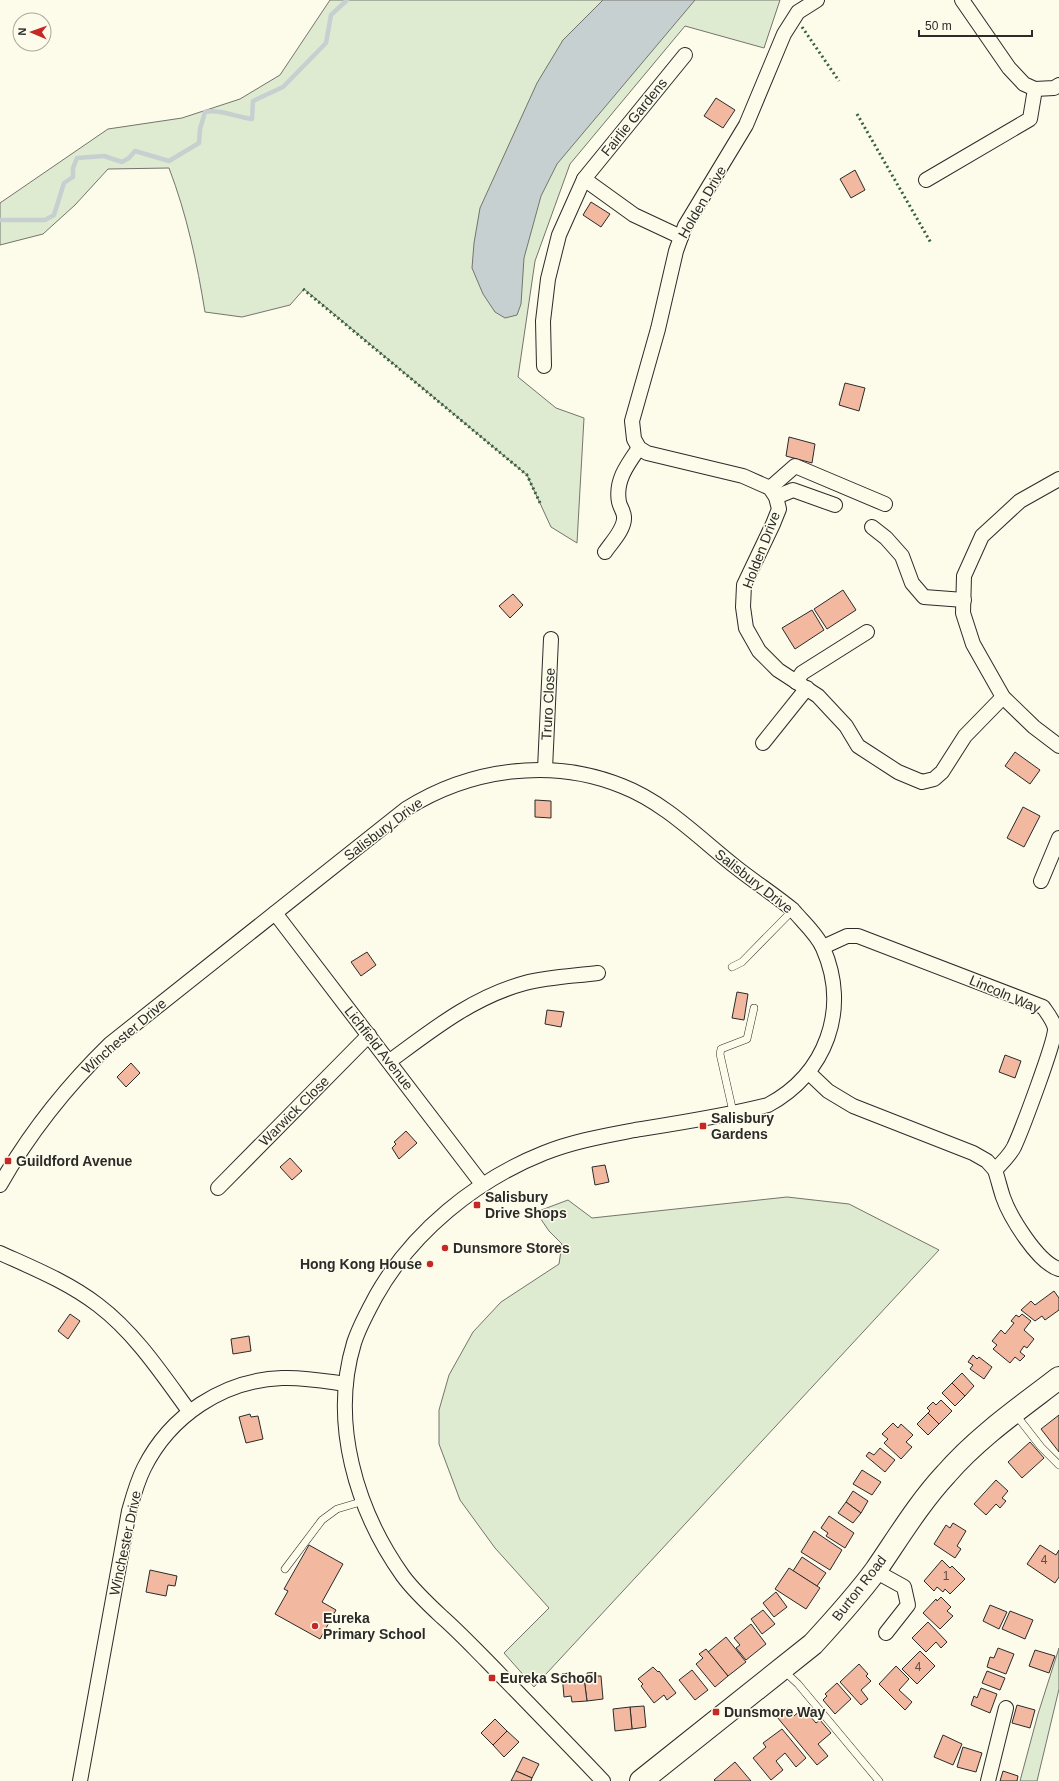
<svg xmlns="http://www.w3.org/2000/svg" width="1059" height="1781" viewBox="0 0 1059 1781" font-family="Helvetica,sans-serif">
<style>
.green{fill:#deebd1;stroke:#74746e}
.water{fill:#c7d0d0;stroke:#74746e}
.lines{fill:none;stroke-linecap:round;stroke-linejoin:round}
.stream{stroke:#c7d0d0;stroke-width:4.5}
.building{fill:#f2b8a0;stroke:#2b2b2b}
.service-casing{stroke:#2b2b2b;stroke-width:8}
.minor-casing{stroke:#2b2b2b;stroke-width:16}
.trunk-casing{stroke:#2b2b2b;stroke-width:24}
.service{stroke:#fdfbea;stroke-width:7}
.minor{stroke:#fdfbea;stroke-width:14}
.trunk{stroke:#fdfbea;stroke-width:22}
.hedge{stroke:#34623c;stroke-width:3;stroke-dasharray:2 3;stroke-linecap:butt}
.poi-dot{fill:#c62828;stroke:#fdfbea;stroke-width:1.5}
.labels{text-anchor:middle;dominant-baseline:central;stroke-width:3;stroke-linejoin:round;paint-order:stroke}
.number-label{font-size:12px;fill:#5d4e48}
.street-label{font-size:14px;fill:#2b2b2b;stroke:#fdfbea}
.poi-label{font-size:14px;font-weight:bold;fill:#2b2b2b;stroke:#fdfbea;text-anchor:start}
</style>
<rect width="100%" height="100%" fill="#fdfbea"/>
<g class="green">
<path d="M330,0H780L764,48L685,26L570,164L535,261L518,377L556,408L584,418L577,543L551,527L527,475L304,289L290,305L242,317L205,312C197,263 187,215 169,168L108,169L75,205L43,234L0,245V203L108,129L182,118L240,99L280,75Z"/>
<path d="M787,1197L849,1204L939,1250L534,1687L504,1653L549,1608L495,1548L460,1500L439,1444V1410L449,1375L473,1332L501,1302L559,1264L562,1244L549,1231L536,1212L568,1200L592,1218Z"/>
<path d="M1059,1648V1689L1037,1781H1020L1038,1714Z"/>
</g>
<path class="water" d="M603,0H695L557,164L541,196L524,258L521,304L517,315L505,318L495,312L483,294L472,268L474,243L480,208L537,83L563,40Z"/>
<g class="lines">
<path class="stream" d="M0,220H45L54,215L64,183L73,177V168L77,158L104,156L122,162L129,158L135,151L169,161L199,143L200,129L205,112C221,109 236,117 252,119L253,101L283,87L326,43L331,15L347,0"/>
</g>
<g class="building">
<path d="M716,98L735,110L723,128L704,116Z"/>
<path d="M855,170L865,190L851,198L840,179Z"/>
<path d="M591,202L610,214L601,227L583,215Z"/>
<path d="M845,383L865,388L859,411L839,405Z"/>
<path d="M789,437L815,444L812,463L786,456Z"/>
<path d="M843,590L856,610L827,629L814,609Z"/>
<path d="M513,594L523,605L510,618L499,606Z"/>
<path d="M812,610L824,630L795,649L782,628Z"/>
<path d="M1015,752L1040,770L1030,784L1005,766Z"/>
<path d="M535,800L551,801V818L535,817Z"/>
<path d="M1023,807L1040,816L1024,847L1007,838Z"/>
<path d="M367,952L376,965L361,976L351,962Z"/>
<path d="M737,992L748,994L744,1020L732,1018Z"/>
<path d="M547,1010L564,1012L561,1027L545,1024Z"/>
<path d="M1005,1055L1021,1061L1015,1078L999,1072Z"/>
<path d="M131,1063L140,1073L126,1087L117,1077Z"/>
<path d="M406,1131L417,1143L399,1159L392,1148L396,1144L394,1142Z"/>
<path d="M290,1158L302,1171L292,1180L280,1167Z"/>
<path d="M605,1165L609,1182L595,1185L592,1167Z"/>
<path d="M1054,1291L1059,1298V1310L1045,1320L1042,1316L1035,1321L1021,1310L1031,1301L1035,1305Z"/>
<path d="M70,1314L80,1321L68,1339L58,1331Z"/>
<path d="M1022,1314L1031,1321L1024,1330L1034,1339L1027,1348L1024,1346L1020,1352L1025,1356L1020,1361L1015,1357L1010,1363L993,1349L997,1345L992,1341L1001,1330L1005,1334L1014,1323L1011,1321L1016,1315L1019,1317Z"/>
<path d="M249,1336L251,1351L233,1354L231,1339Z"/>
<path d="M973,1355L977,1359L979,1357L992,1367L984,1379L970,1369L973,1365L968,1362Z"/>
<path d="M962,1373L974,1386L965,1396L952,1383Z"/>
<path d="M952,1383L965,1396L955,1406L942,1393Z"/>
<path d="M941,1400L952,1411L939,1424L928,1413L930,1411L927,1408L933,1402L936,1405Z"/>
<path d="M928,1413L939,1424L928,1435L917,1424Z"/>
<path d="M250,1414L251,1417L258,1416L263,1439L246,1443L239,1417Z"/>
<path d="M1059,1415V1452L1041,1429Z"/>
<path d="M893,1423L898,1428L901,1424L913,1435L906,1442L912,1447L901,1459L884,1443L888,1439L882,1434Z"/>
<path d="M1030,1442L1044,1458L1022,1478L1008,1462Z"/>
<path d="M880,1448L895,1460L885,1472L866,1456L869,1452L874,1455Z"/>
<path d="M862,1470L881,1482L872,1495L853,1484Z"/>
<path d="M996,1480L1008,1491L1002,1498L1006,1501L1000,1508L996,1504L986,1515L974,1504Z"/>
<path d="M853,1491L868,1501L861,1513L846,1502Z"/>
<path d="M846,1502L861,1513L853,1523L838,1513Z"/>
<path d="M829,1516L854,1533L845,1548L826,1536L828,1533L821,1528Z"/>
<path d="M953,1523L966,1531L957,1546L961,1549L955,1558L934,1544L946,1525L950,1528Z"/>
<path d="M814,1531L842,1550L830,1570L801,1552Z"/>
<path d="M309,1545L343,1564L322,1602L336,1610L320,1639L275,1614L288,1591L284,1589Z"/>
<path d="M1040,1545L1056,1555L1059,1550V1577L1055,1583L1027,1564Z"/>
<path d="M802,1557L826,1573L817,1586L793,1571Z"/>
<path d="M942,1560L950,1568L952,1566L965,1579L950,1594L945,1589L943,1592L937,1587L934,1591L924,1581Z"/>
<path d="M789,1568L820,1588L806,1609L775,1589Z"/>
<path d="M150,1570L177,1576L175,1586L168,1585L166,1596L146,1592Z"/>
<path d="M776,1592L787,1607L774,1617L763,1603Z"/>
<path d="M941,1597L951,1607L947,1611L953,1616L940,1629L923,1613L936,1599L937,1601Z"/>
<path d="M990,1605L1007,1612L999,1629L983,1621Z"/>
<path d="M763,1610L775,1624L762,1634L751,1619Z"/>
<path d="M1010,1611L1033,1620L1025,1639L1002,1629Z"/>
<path d="M928,1622L947,1642L941,1648L936,1642L926,1652L912,1638Z"/>
<path d="M751,1624L766,1644L746,1660L736,1648L740,1645L734,1638Z"/>
<path d="M726,1637L746,1662L728,1676L708,1652Z"/>
<path d="M998,1648L1014,1654L1006,1674L987,1667L990,1657L994,1658Z"/>
<path d="M706,1649L728,1676L715,1687L696,1664L703,1658L699,1654Z"/>
<path d="M1035,1650L1055,1656L1049,1673L1029,1666Z"/>
<path d="M920,1651L935,1666L917,1684L902,1669Z"/>
<path d="M859,1664L868,1674L866,1676L871,1681L861,1690L868,1699L861,1705L840,1682Z"/>
<path d="M896,1666L909,1679L899,1690L912,1702L905,1710L879,1684Z"/>
<path d="M653,1667L658,1672L659,1671L676,1693L667,1700L664,1695L654,1703L641,1686L643,1684L638,1679Z"/>
<path d="M692,1670L708,1690L695,1700L679,1680Z"/>
<path d="M987,1671L1005,1678L1000,1690L982,1683Z"/>
<path d="M596,1672V1676H601L603,1699L587,1701L584,1678L588,1677L587,1673Z"/>
<path d="M569,1673V1679L584,1678L587,1701L572,1702L571,1696L564,1697L562,1674Z"/>
<path d="M837,1683L851,1699L835,1714L823,1700L827,1696L825,1694Z"/>
<path d="M981,1688L997,1694L990,1713L971,1705L974,1696L977,1698Z"/>
<path d="M1017,1705L1035,1710L1030,1728L1012,1723Z"/>
<path d="M644,1706L646,1727L632,1729L630,1707Z"/>
<path d="M630,1707L632,1729L615,1731L613,1709Z"/>
<path d="M788,1708L794,1716L803,1708L816,1723L820,1720L831,1733L818,1744L828,1756L817,1765L777,1717Z"/>
<path d="M495,1719L507,1731L493,1745L481,1733Z"/>
<path d="M782,1729L806,1758L796,1767L785,1753L776,1761L783,1770L771,1780L753,1758L766,1747L763,1743Z"/>
<path d="M507,1731L519,1742L504,1757L493,1745Z"/>
<path d="M943,1735L962,1744L953,1765L934,1757Z"/>
<path d="M963,1747L982,1753L976,1772L957,1767Z"/>
<path d="M523,1757L539,1764L532,1778L516,1771Z"/>
<path d="M735,1762L751,1781H715L714,1780Z"/>
<path d="M516,1771L532,1778L531,1781H511Z"/>
<path d="M1003,1771L1018,1776L1017,1781H1000Z"/>
</g>
<g class="lines">
<defs>
<g id="service">
<path d="M732,967L742,962L793,910"/>
<path d="M733,1112L720,1054L721,1049L747,1039L754,1008"/>
<path d="M1016,1415L1041,1447L1059,1465"/>
<path d="M285,1569L322,1520L337,1509L364,1501"/>
<path d="M784,1671L798,1684L879,1781"/>
</g>
<g id="minor">
<path d="M817,0L798,12L784,34L746,125L685,226L676,251L658,329L632,421L634,439L639,448L647,453L743,476L770,488L776,497L779,509L773,524L744,585L743,607L746,628L759,651L778,670L818,696L846,726L858,746L898,772L922,782L934,779L942,772L965,736L1003,697"/>
<path d="M962,0L1009,68L1024,84L1035,89L1054,88L1059,85"/>
<path d="M584,179L685,55"/>
<path d="M926,180L1030,119L1035,89"/>
<path d="M544,366L543,321L548,279L559,235L584,179L634,215L681,237"/>
<path d="M1059,479L1020,501L982,536L964,576L963,613L973,644L1003,697L1034,727L1059,746"/>
<path d="M770,488L795,466L885,504"/>
<path d="M776,497L793,490L835,505"/>
<path d="M872,527L886,538L902,556L912,583L924,597L964,600"/>
<path d="M605,552C611,543 625,529 624,517C624,512 620,507 619,502C615,481 627,465 639,448"/>
<path d="M796,682L802,673L867,632"/>
<path d="M763,743L807,688"/>
<path d="M545,769L551,639"/>
<path d="M1041,881L1059,838"/>
<path d="M275,913L482,1184"/>
<path d="M823,947L847,936H858L1043,1007C1048,1014 1053,1020 1055,1028C1056,1040 1021,1132 1014,1147C1010,1155 1002,1163 995,1170C998,1179 1000,1188 1003,1197C1010,1217 1038,1263 1059,1269"/>
<path d="M390,1061C432,1030 473,997 525,983C548,977 574,976 598,973"/>
<path d="M809,1073L828,1091L853,1106L973,1153L987,1161L995,1170"/>
<path d="M0,1185C30,1132 67,1086 110,1044L406,809C469,769 551,757 622,786C666,803 701,840 737,868C756,883 775,895 793,910C803,922 817,934 823,948C850,1009 826,1074 768,1105C725,1116 679,1123 635,1130C604,1136 574,1141 544,1153C476,1180 412,1232 376,1296C368,1311 359,1327 354,1343C330,1422 356,1510 403,1576C414,1591 428,1604 442,1617C458,1631 472,1646 487,1661C526,1701 565,1741 603,1781"/>
<path d="M218,1188L369,1035"/>
<path d="M0,1253C33,1268 68,1282 98,1305C135,1333 162,1374 189,1411"/>
<path d="M875,1571L904,1587L908,1605L886,1633"/>
<path d="M80,1781L129,1511C133,1497 137,1482 144,1468C170,1416 223,1380 282,1378C304,1377 325,1381 346,1384"/>
<path d="M988,1781L1006,1708"/>
</g>
<path id="trunk" d="M641,1781L813,1644C835,1620 857,1596 876,1570C898,1538 919,1503 946,1474C978,1437 1020,1408 1059,1378"/>
</defs>
<use href="#service" class="service-casing"/>
<use href="#minor" class="minor-casing"/>
<use href="#trunk" class="trunk-casing"/>
<use href="#service" class="service"/>
<use href="#minor" class="minor"/>
<use href="#trunk" class="trunk"/>
<g class="hedge">
<path d="M802,27L839,81"/>
<path d="M857,114L931,243"/>
<path d="M303,289L527,475L541,505"/>
</g>
</g>
<g class="poi-dot">
<rect x="699" y="1122" width="8" height="8" rx="2"/>
<rect x="4" y="1157" width="8" height="8" rx="2"/>
<rect x="473" y="1201" width="8" height="8" rx="2"/>
<circle cx="445" cy="1248" r="4"/>
<circle cx="430" cy="1264" r="4"/>
<circle cx="315" cy="1626" r="4"/>
<rect x="488" y="1674" width="8" height="8" rx="2"/>
<rect x="712" y="1708" width="8" height="8" rx="2"/>
</g>
<g class="labels">
<g class="number-label">
<text x="1044" y="1560">4</text>
<text x="946" y="1576">1</text>
<text x="918" y="1667">4</text>
</g>
<g class="street-label">
<text transform="translate(634 117) rotate(-51)">Fairlie Gardens</text>
<text transform="translate(702 202) rotate(-60)">Holden Drive</text>
<text transform="translate(761 550) rotate(-69)">Holden Drive</text>
<text transform="translate(548 704) rotate(-87)">Truro Close</text>
<text transform="translate(383 829) rotate(-37)">Salisbury Drive</text>
<text transform="translate(754 881) rotate(38)">Salisbury Drive</text>
<text transform="translate(1005 994) rotate(23)">Lincoln Way</text>
<text transform="translate(124 1036) rotate(-41)">Winchester Drive</text>
<text transform="translate(379 1048) rotate(52)">Lichfield Avenue</text>
<text transform="translate(294 1111) rotate(-45)">Warwick Close</text>
<text transform="translate(125 1543) rotate(-78)">Winchester Drive</text>
<text transform="translate(859 1588) rotate(-52)">Burton Road</text>
</g>
<g class="poi-label">
<text x="711" y="1118">Salisbury<tspan x="711" dy="16">Gardens</tspan></text>
<text x="16" y="1161">Guildford Avenue</text>
<text x="485" y="1197">Salisbury<tspan x="485" dy="16">Drive Shops</tspan></text>
<text x="453" y="1248">Dunsmore Stores</text>
<text x="422" y="1264" text-anchor="end">Hong Kong House</text>
<text x="323" y="1618">Eureka<tspan x="323" dy="16">Primary School</tspan></text>
<text x="500" y="1678">Eureka School</text>
<text x="724" y="1712">Dunsmore Way</text>
</g>
</g>
<g transform="translate(32 32) rotate(272)"><circle r="19" fill="#fdfbea" stroke="#a9a89e"/>
<path d="M0-3L7 15L0 10L-7 15Z" fill="#c62828"/>
<text y="-6" font-size="11" font-weight="bold" text-anchor="middle" fill="#2b2b2b">N</text>
</g>
<path d="M919 30v6h113v-6" fill="none" stroke="#2b2b2b" stroke-width="2"/>
<text x="925" y="30" font-size="12" fill="#2b2b2b" stroke="#fdfbea" stroke-width="3" paint-order="stroke">50 m</text>
</svg>
